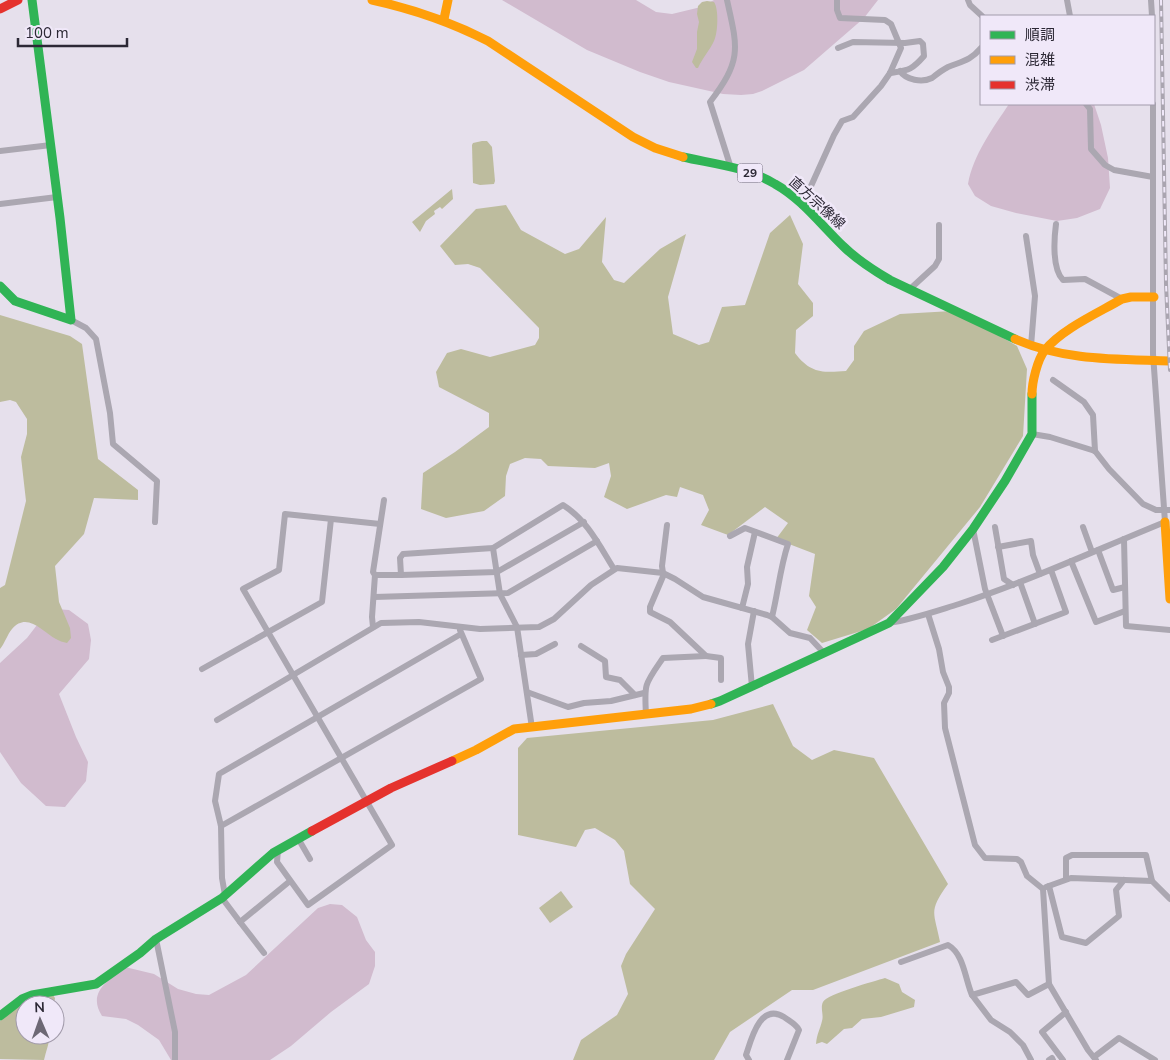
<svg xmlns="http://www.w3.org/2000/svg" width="1170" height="1060" viewBox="0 0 1170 1060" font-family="'Nunito Sans','Noto Sans JP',sans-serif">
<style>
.green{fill:#d1bbce}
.water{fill:#bdbc9e}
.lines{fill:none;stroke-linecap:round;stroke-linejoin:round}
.street{stroke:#aba7b1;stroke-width:6}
.fast{stroke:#30b455;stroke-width:9}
.slow{stroke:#ff9f0a;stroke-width:9}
.jam{stroke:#e5322d;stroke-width:9}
.rail-casing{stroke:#aaa5b0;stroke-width:4}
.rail{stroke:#f0e8f9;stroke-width:2;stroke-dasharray:5.5;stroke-linecap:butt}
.labels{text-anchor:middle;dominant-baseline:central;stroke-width:5;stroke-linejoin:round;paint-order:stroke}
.shield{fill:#f0e8f9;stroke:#676270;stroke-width:1}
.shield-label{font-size:12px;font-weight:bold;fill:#2c2835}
.street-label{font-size:14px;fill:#2c2835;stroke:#f0e8f9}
</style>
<rect width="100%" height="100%" fill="#e6e0ec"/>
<g class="green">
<path d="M502,0H636L656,12L672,14L701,7L714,0H878L864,18L804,70L762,91L753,94L741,95L723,94L669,82L640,72L587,50Z"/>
<path d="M1009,104H1094L1101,125L1108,158L1110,188L1100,209L1077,218L1057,221L1016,213L991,206L975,196L968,184C973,155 993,128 1009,104Z"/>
<path d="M55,609L69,610L88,624L91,640L89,659L59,694L76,737L88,762L86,781L65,807L46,806L21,783L0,752V663L27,638L47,612Z"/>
<path d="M330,904L342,905L357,917L366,940L375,952V966L369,984L331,1012L291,1046L270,1060H171L159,1040L138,1025L126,1019L102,1016C87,992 108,981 125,967L154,974L178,989L196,994L209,995L246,975L318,908Z"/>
</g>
<g class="water">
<path d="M707,1L714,2C719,9 718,33 714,41C710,50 703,57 698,68H696L692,62L697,49V32L699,22L697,14L698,6L702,2Z"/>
<path d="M482,141H487L492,147L495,181L494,184L480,185L473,183L472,145L473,143Z"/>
<path d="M452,189L453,199L442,209L440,207L434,211L435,214L426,221L420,232L412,222Z"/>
<path d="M506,205L521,230L565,254L579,249L606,217L602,262L614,280L624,283L660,249L686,234L668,297L673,334L699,345L709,342L722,307L745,305L770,233L790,215L803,244L798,284L813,303V316L796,330L795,353C810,373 822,373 846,371L854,360V346L864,331L900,314L952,311L979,324L1017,346L1027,369L1023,436L980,507L896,609L868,629L822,643L807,630L816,607L809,596L815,554L776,539L788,523L765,507L728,535L701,525L709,510L703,495L680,487L677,497L666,495L627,509L604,497L611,476L609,463L595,468L548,466L541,459L525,458L510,464L506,476L505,496L484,511L446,518L421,509L423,473L455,452L489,427V413L439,387L436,372L447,353L461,349L490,357L535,345L539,338V328L480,268L468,264L455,265L440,246L476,209Z"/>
<path d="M0,315L70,336L82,344L98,459L138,490V500L94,498L84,534L55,566L59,602L70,628L71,638L67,643C63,642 59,641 56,639C43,632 27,611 12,629C7,635 5,643 0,649V588L5,585L26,501L21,457L27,434V419L16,402L10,400L0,402Z"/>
<path d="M773,704L793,746L812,760L834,750L874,758L948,884C928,912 934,911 940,942L813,990H792L730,1032L714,1060H573L581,1040L617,1015L628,994L621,966L626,954L655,909L630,884L624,851L615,840L595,828L585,830L576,847L518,835V748L527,738L713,720Z"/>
<path d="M561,891L573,907L550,923L539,908Z"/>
<path d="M885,978L899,984L902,992L915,1000L914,1007L881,1017L862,1019L852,1028L844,1029L827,1044L822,1042L816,1044C817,1033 820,1030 822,1021C824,1015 820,1008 823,1002C827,994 875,981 885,978Z"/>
<path d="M53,995L55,998L54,1005H25V1035H50C49,1044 46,1051 44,1060L0,1059V1021L24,1001Z"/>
</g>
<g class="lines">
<g class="street">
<path d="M727,0C738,49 742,60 710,102L730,165"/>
<path d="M968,0L970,5L982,16"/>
<path d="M1067,0L1070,16"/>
<path d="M1151,0L1152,16"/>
<path d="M838,48L853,42L905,43L920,41L923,44L924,56C911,71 908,70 890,73"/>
<path d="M900,71C906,80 922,83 932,78C937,74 942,70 948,67C963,61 970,61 981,48"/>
<path d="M1086,104L1090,109L1091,149L1105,165L1114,170L1153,177"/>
<path d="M0,151L51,145"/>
<path d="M0,204L57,197"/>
<path d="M802,206L834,135L842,121L853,117L881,86L890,73L901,48L891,24L885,20L840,18L837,10V0"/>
<path d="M1056,224C1054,239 1052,269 1063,280L1085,279L1122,299"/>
<path d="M1026,236L1035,296L1031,346"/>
<path d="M910,289L935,266L939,259V225"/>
<path d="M71,320L86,328L96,339L110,413L113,444L157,481L155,522"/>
<path d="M1053,380L1084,402L1093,415L1095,451"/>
<path d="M1032,434L1050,437L1095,451L1109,469L1143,504L1156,510H1170"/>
<path d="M995,527L1004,579L1013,585"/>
<path d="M1083,527L1092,552"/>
<path d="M973,529L985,589L1003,636"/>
<path d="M730,536L745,528L788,544C780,568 778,593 772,617"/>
<path d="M1124,539L1126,626L1170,630"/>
<path d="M998,547L1031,541L1033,555L1040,574"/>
<path d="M493,548L500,594L517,627L532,728"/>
<path d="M1098,550L1113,590L1125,587"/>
<path d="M1071,561L1096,622L1125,611"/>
<path d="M663,573L662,566L667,525"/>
<path d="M664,574L650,607V612L670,622L706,656L721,658V680"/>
<path d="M375,575L373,572L384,500"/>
<path d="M401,575L497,572L584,522"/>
<path d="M1020,582L1035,624"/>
<path d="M374,597L508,593L597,541"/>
<path d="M742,608L748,584L747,567L755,532"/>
<path d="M928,614L939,649L943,672L949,687V693L944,703L945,728L975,845L985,858L1017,859L1021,862L1027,876L1043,889L1049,984L1088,1050L1096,1060"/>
<path d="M889,623C913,619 936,611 959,604C1029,581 1096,550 1165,522L1153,354V104"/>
<path d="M373,627L372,617L375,575H401L400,558L403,554L493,548L563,505C587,520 599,545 614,569"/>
<path d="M992,640L1066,612L1051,570"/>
<path d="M581,646L605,661L606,677L620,680L635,695"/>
<path d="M521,655L536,654L555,644"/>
<path d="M202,669L322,602L331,519"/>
<path d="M752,687L748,644L754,611"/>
<path d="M527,692L568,707L584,703L611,701L644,693"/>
<path d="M646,714C644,683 645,684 663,658L706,656"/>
<path d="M217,720L381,623L419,622L480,629L539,627L554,619L591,585L617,568L663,573L675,579L703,597L767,615L772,617L790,633L810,638L824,653"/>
<path d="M221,826L481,679L460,630"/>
<path d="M299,840L310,859"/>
<path d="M278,850L277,862L308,905L392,845L243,589L279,570L285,514L380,524"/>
<path d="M1066,879V858L1072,855H1146L1152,881"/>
<path d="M1049,886L1062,937L1086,943L1119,916L1116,890L1124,880"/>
<path d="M1046,887L1071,878L1152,881L1170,899"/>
<path d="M225,895L222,878L221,826L215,801L219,774L461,634"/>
<path d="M222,898L240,922"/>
<path d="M156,939L175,1032V1060"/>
<path d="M264,953L240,922L290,881"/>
<path d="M901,962L948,945C964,954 965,979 972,995"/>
<path d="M1094,1057L1119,1038L1155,1060"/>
<path d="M749,1060L746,1055C751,1040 760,1002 784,1017C789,1021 796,1024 799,1030L787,1060"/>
<path d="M1031,1060L1023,1045L1010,1032L991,1020L972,995L1016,982L1028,995L1049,984"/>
<path d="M1049,1060L1052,1058L1053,1060"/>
<path d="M1063,1060L1042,1032L1066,1012"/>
</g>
<g class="fast">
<path d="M683,157C714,164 747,167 775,184C802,199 821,225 843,246C857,260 873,270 890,280L1015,339"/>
<path d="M0,286L15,301L71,320L60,218L32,0"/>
<path d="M711,704L720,701L889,623L943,567L973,529L1005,481L1032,434V394"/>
<path d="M0,1016L22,999L32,995L96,984L140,953L156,939L222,898L273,853L312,831"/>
</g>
<g class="slow">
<path d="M372,0C413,9 451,22 488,41L633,137L655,148L683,157"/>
<path d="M444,19L448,0"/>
<path d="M1015,339C1064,361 1118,359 1170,361"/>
<path d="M1032,394C1032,383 1037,360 1045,350C1062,329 1098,313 1122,299L1131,297H1154"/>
<path d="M1165,522L1170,599"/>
<path d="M452,761L476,750L514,729L691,709L711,704"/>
</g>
<g class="jam">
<path d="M0,9L18,0"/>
<path d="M312,831L391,788L452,761"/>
</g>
<defs>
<path id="rail" d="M1161,0L1166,284L1170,370"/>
</defs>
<use href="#rail" class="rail-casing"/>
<use href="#rail" class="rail"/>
</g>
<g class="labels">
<rect class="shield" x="737.5" y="163.5" width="25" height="19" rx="4"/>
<g class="shield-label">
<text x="750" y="173">29</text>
</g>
<g class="street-label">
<text transform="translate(817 203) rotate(42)">直方宗像線</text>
</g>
</g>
<rect x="980" y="15" width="175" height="90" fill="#f0e8f9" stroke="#a29bab"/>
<rect x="990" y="31" width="25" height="8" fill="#30b455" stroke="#a29bab"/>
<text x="1025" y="40" font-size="15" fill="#2c2835">順調</text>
<rect x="990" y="56" width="25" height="8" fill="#ff9f0a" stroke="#a29bab"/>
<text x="1025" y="65" font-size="15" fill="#2c2835">混雑</text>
<rect x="990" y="81" width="25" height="8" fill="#e5322d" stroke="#a29bab"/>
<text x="1025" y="90" font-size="15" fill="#2c2835">渋滞</text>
<g transform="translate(40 1020) rotate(358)"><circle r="24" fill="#f0e8f9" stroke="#a29bab"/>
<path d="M0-4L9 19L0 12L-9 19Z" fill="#6d6875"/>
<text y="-8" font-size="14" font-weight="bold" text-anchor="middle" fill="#2c2835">N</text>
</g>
<path d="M18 38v8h109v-8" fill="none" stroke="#2c2835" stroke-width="2.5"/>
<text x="25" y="38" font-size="15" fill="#2c2835" stroke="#f0e8f9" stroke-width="4" paint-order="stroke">100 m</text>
</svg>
